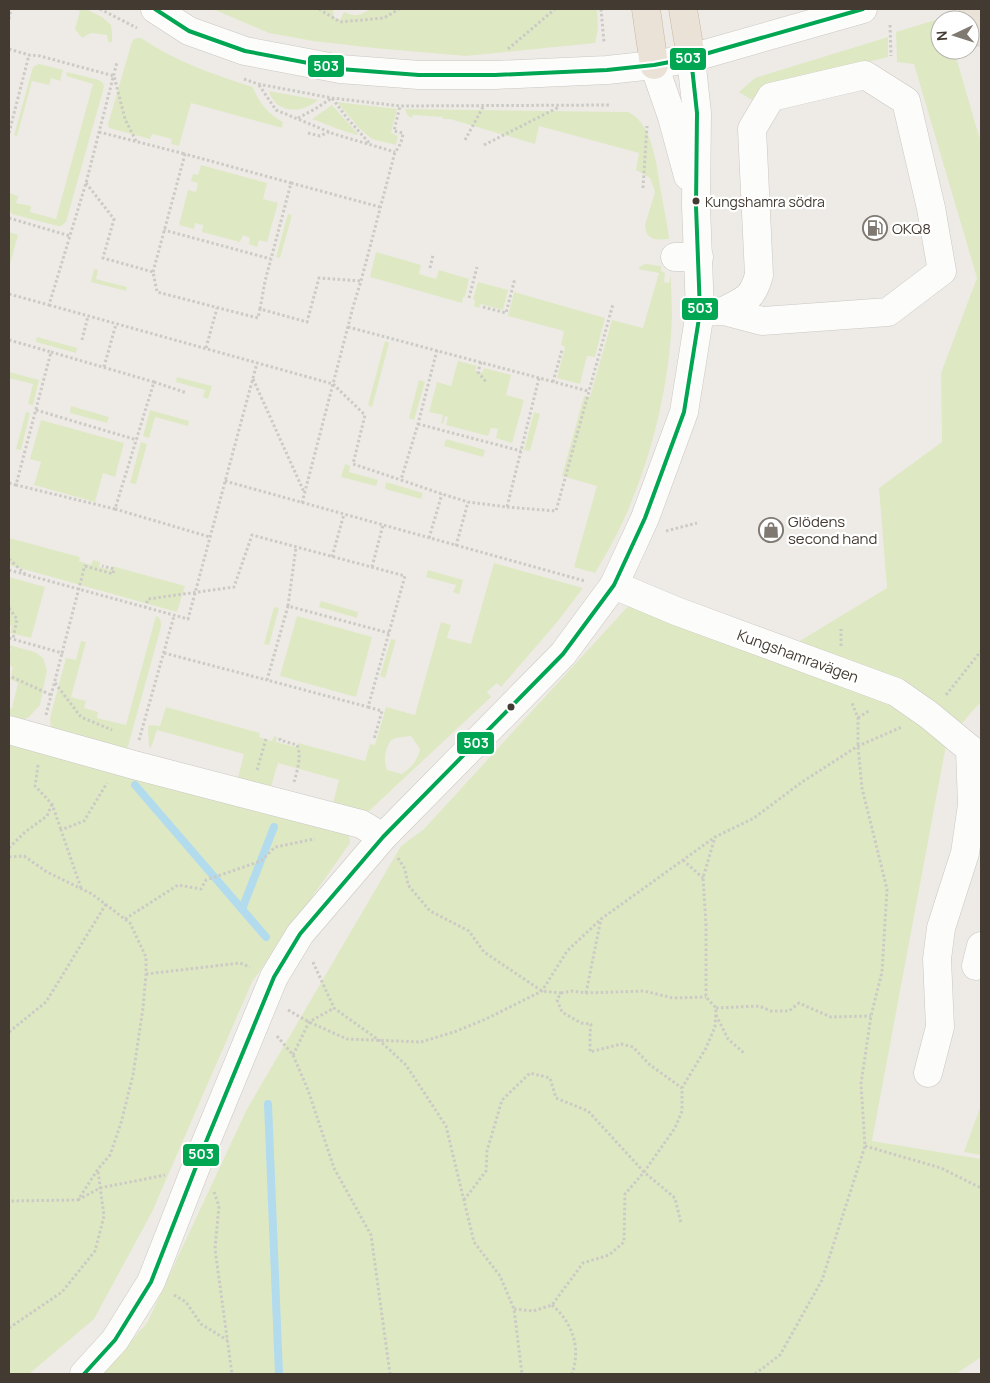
<svg xmlns="http://www.w3.org/2000/svg" width="990" height="1383" viewBox="0 0 990 1383" font-family="Manrope,sans-serif">
<style>
.green{fill:#dee9c4;fill-rule:evenodd}
.lines{fill:none;stroke-linecap:round;stroke-linejoin:round}
.stream{stroke:#b3dbee;stroke-width:8}
.minor-casing{stroke:#cac7c2;stroke-width:29}
.highway-casing{stroke:#c7b6a0;stroke-width:29}
.path{stroke:#cccac5;stroke-width:3;stroke-dasharray:2.5 2.5;stroke-linecap:butt}
.minor{stroke:#fcfcfb;stroke-width:28}
.highway{stroke:#ebe2d7;stroke-width:28}
.bus-1-casing{stroke:#fff;stroke-width:8}
.bus-1{stroke:#00a651;stroke-width:4}
.bus-dot{fill:#433b32;stroke:#fff;stroke-width:2}
.labels{text-anchor:middle;dominant-baseline:central;stroke-width:4.5;stroke-linejoin:round;paint-order:stroke}
.bus-label{font-size:14px;fill:#433b32;stroke:#fff;text-anchor:start}
.poi-label{font-size:15px;fill:#433b32;stroke:#fff;text-anchor:start}
.street-label{font-size:15px;fill:#433b32;stroke:#fff}
.line-badge{stroke:#fff;stroke-width:2}
.badge-label{font-size:14px;text-anchor:middle;font-weight:bold;fill:#fff}
</style>
<rect width="100%" height="100%" fill="#eeebe6"/>
<g class="green">
<path d="M74,9H86L102,17L111,25L112,33V42H108L107,35L91,33L82,38L75,29L80,11Z"/>
<path d="M213,9H333L334,17L340,20L344,12C354,17 361,16 370,9H597L598,28L595,43L466,56L374,48L313,41L269,33Z"/>
<path d="M945,17L946,20H940V50H954L981,143V702C969,714 959,728 947,740L872,1141L981,1159V1357L956,1374H102L147,1323L247,1109L401,846L424,829L631,603L770,659L887,588L879,488L942,442L941,373L977,278L914,64L897,62L896,32Z"/>
<path d="M888,37V57L760,89L752,100L739,92L755,78Z"/>
<path d="M137,38H141C175,61 214,75 253,87C258,102 269,115 283,122L282,128L191,103L179,146L171,144L172,139L152,134L150,139L109,128L108,124L131,45L133,40Z"/>
<path d="M39,64L63,70L60,81L51,78L49,85L32,81L17,136L14,135L33,67Z"/>
<path d="M67,72L99,80L103,83L104,87L66,222L61,226H58L12,214L9,209V193L18,196L16,203L31,206L30,212L56,219L93,84L66,76Z"/>
<path d="M269,91L318,100C302,114 275,114 269,91Z"/>
<path d="M337,102L397,109L391,133L398,136L396,145L372,139L359,128Z"/>
<path d="M332,105L358,134L357,135C341,131 327,124 312,119Z"/>
<path d="M405,109L628,112C654,123 657,171 662,197C664,211 668,225 669,239C656,240 646,241 645,225L655,192L650,178L636,170L639,153L539,126L535,144L450,119H443V117L413,115L412,118L408,116Z"/>
<path d="M201,165L267,183L263,199L278,203L267,242L259,240L257,247L249,244L250,238L243,235L240,242L202,232L203,225L195,223L194,229L179,225L188,190L196,192L198,183L191,181L193,174L198,175Z"/>
<path d="M288,214L292,215L280,258L276,257Z"/>
<path d="M9,232L18,235L9,268Z"/>
<path d="M376,252L421,265L419,274L436,279L439,270L469,279L465,297H463L462,303L370,277Z"/>
<path d="M645,264L661,266V271L665,273L664,282L669,283L671,276C671,290 672,304 672,318C669,392 649,470 616,536C609,549 602,561 595,573L574,567L597,486L562,476L584,396L590,397L612,320L643,328L659,273L638,269L641,266Z"/>
<path d="M94,269L98,270L96,279L127,287L126,291L91,282Z"/>
<path d="M478,282L508,290L503,310L481,304L479,308L474,306L475,300L473,299Z"/>
<path d="M514,292L605,318L595,357L587,356L580,384L557,378L565,347L561,345L564,331L508,316Z"/>
<path d="M37,337L77,348L76,353L36,342Z"/>
<path d="M385,341L389,343L372,407L368,405Z"/>
<path d="M458,361L477,366L475,371L482,373L484,368L511,375L506,395L524,400L512,443L496,438L498,429L491,428L488,436L446,425L448,417L445,416L443,424L441,423L443,415L429,412L437,382L451,386Z"/>
<path d="M9,372L39,380L33,405L28,404L33,384L9,378Z"/>
<path d="M177,377L212,386L208,399L203,397L205,390L176,382Z"/>
<path d="M419,380L425,382L414,420L409,418Z"/>
<path d="M71,406L109,417L107,423L70,413Z"/>
<path d="M150,410L189,421L188,426L155,417L149,438L143,436Z"/>
<path d="M26,412L30,413L21,450L16,449Z"/>
<path d="M534,412L540,414L530,451L524,450Z"/>
<path d="M41,420L124,443L115,477L103,473L95,502L34,485L41,462L30,459Z"/>
<path d="M446,439L485,450L483,457L444,446Z"/>
<path d="M141,442L147,444L136,484L130,483Z"/>
<path d="M345,464L350,466L349,472L378,480L376,486L341,477Z"/>
<path d="M386,482L423,493L421,499L385,489Z"/>
<path d="M9,538L80,557L79,561L91,565L93,560L100,562L99,567L110,570L112,566L185,586L177,612L9,565Z"/>
<path d="M494,563L583,588L558,621L501,687L497,683L487,692L491,697L369,811H365L333,803L339,780L278,763L271,787L238,778L244,754L157,730L151,748L149,747L148,730L149,725L160,726L166,707L260,733L259,737L272,741L274,736L277,737L276,742L296,747L298,743L365,761L370,744L375,745L386,707L415,715L441,622L451,625L447,638L471,644ZM411,736L420,749C417,761 412,767 402,774L387,770C383,758 385,750 391,740L396,738Z"/>
<path d="M428,570L463,580L459,594L453,592L456,585L426,577Z"/>
<path d="M9,577L45,587L31,638L10,633L12,626L9,625Z"/>
<path d="M321,601L358,612L357,618L319,607Z"/>
<path d="M274,607L279,608L269,645L264,644Z"/>
<path d="M156,616C161,618 161,621 161,627L127,750L51,728L50,718L66,658L76,660L81,641L86,642L71,697L86,701L84,708L98,712L97,718L126,725Z"/>
<path d="M297,616L372,637L356,697L280,676Z"/>
<path d="M391,639L396,640L385,678L380,676Z"/>
<path d="M9,645L35,652L43,658L47,670L40,705L28,718L16,721H9V709L12,708L18,683L10,679L13,667L9,665V657L11,649L9,648Z"/>
<path d="M9,736L346,831L349,835L350,843L252,982L152,1212L94,1319L29,1374H9Z"/>
<path d="M981,1105V1155L964,1152Z"/>
</g>
<g class="lines">
<g class="stream">
<path d="M135,785L266,937"/>
<path d="M242,909L274,827"/>
<path d="M268,1104L279,1374"/>
</g>
<defs>
<g id="minor">
<path d="M155,9L189,31L245,51L340,69L419,75H495L607,70L654,65L691,58L863,9"/>
<path d="M654,65L672,117L688,176"/>
<path d="M675,257H699"/>
<path d="M700,312L724,311L762,321L888,312L942,271L931,208L906,101L865,75L771,97L752,129L759,275C752,300 745,299 724,311"/>
<path d="M614,585L676,611L896,692L929,715L970,749"/>
<path d="M9,730L134,765L361,824L383,837"/>
<path d="M976,966L981,946"/>
<path d="M928,1073L940,1027L937,959L941,928L965,853L972,805L970,749L981,756"/>
<path d="M84,1374L115,1340L151,1282L201,1154L274,977L300,934L383,837L563,654L614,585L633,544L645,518L684,412L700,312L696,206L697,113L691,58"/>
</g>
<g id="highway">
<path d="M646,9L654,65"/>
<path d="M683,9L691,58"/>
<path d="M974,9L981,32"/>
</g>
</defs>
<use href="#minor" class="minor-casing"/>
<use href="#highway" class="highway-casing"/>
<g class="path">
<path d="M100,9L137,28"/>
<path d="M319,9L340,22L384,18L399,9"/>
<path d="M601,9L604,42"/>
<path d="M9,19L11,9"/>
<path d="M890,25L891,56"/>
<path d="M9,49L29,55L40,56L114,76L125,119L136,141"/>
<path d="M508,49L555,9"/>
<path d="M244,79L258,84L332,98L400,106L611,105"/>
<path d="M259,85L276,110L334,134L395,152"/>
<path d="M298,118L315,109L332,98L347,118L371,145"/>
<path d="M99,132L185,154"/>
<path d="M9,133L29,55"/>
<path d="M308,133L320,136L329,132"/>
<path d="M465,140L483,107"/>
<path d="M484,145L559,107"/>
<path d="M86,183L114,219L103,258L153,272L157,292L258,318L260,309L307,322L319,278L361,281"/>
<path d="M291,183L380,207"/>
<path d="M643,188L647,126"/>
<path d="M9,218L70,236"/>
<path d="M430,268L433,255"/>
<path d="M153,272L185,154L291,183L271,259L164,230"/>
<path d="M9,294L49,305L86,183L117,62"/>
<path d="M469,298L477,267"/>
<path d="M49,305L333,384L365,415L353,464L401,480"/>
<path d="M483,307L506,313L515,278"/>
<path d="M260,309L265,281L271,259"/>
<path d="M348,327L588,391"/>
<path d="M9,340L51,352"/>
<path d="M82,340L88,316"/>
<path d="M206,348L217,308"/>
<path d="M437,350L418,424L401,480L442,494L468,502L507,507L539,378"/>
<path d="M51,352L154,382L115,509L16,485Z"/>
<path d="M481,362L478,372L487,383"/>
<path d="M104,367L116,324"/>
<path d="M253,379L304,492"/>
<path d="M154,382L187,393"/>
<path d="M553,382L562,350"/>
<path d="M36,410L137,440"/>
<path d="M418,424L521,451"/>
<path d="M225,481L585,581"/>
<path d="M9,483L16,485"/>
<path d="M302,503L353,307L361,281L395,152C400,146 402,141 403,133L394,131L400,106"/>
<path d="M507,507L556,511L613,304"/>
<path d="M115,509L210,537"/>
<path d="M666,531L697,523"/>
<path d="M429,538L442,494"/>
<path d="M456,546L468,502"/>
<path d="M332,557L344,514"/>
<path d="M9,559L25,574"/>
<path d="M85,566L113,574L114,569L102,566"/>
<path d="M372,567L383,525"/>
<path d="M9,570L188,619L257,363"/>
<path d="M288,606L296,547"/>
<path d="M9,608L17,619L13,639"/>
<path d="M145,608L148,599L234,587L252,535L405,576L368,707L267,680L288,606L389,633"/>
<path d="M9,638L62,653L85,565"/>
<path d="M841,646V629"/>
<path d="M164,653L267,680"/>
<path d="M12,677L51,695"/>
<path d="M55,683L81,717L112,730"/>
<path d="M946,695L981,651"/>
<path d="M368,707L382,711L374,739"/>
<path d="M46,715L62,653"/>
<path d="M858,718L870,710"/>
<path d="M280,738V740L297,745C302,756 297,771 294,782"/>
<path d="M139,740L174,616"/>
<path d="M38,765L35,786L52,804L61,830"/>
<path d="M257,770L266,739"/>
<path d="M9,848L25,832L47,816L52,804"/>
<path d="M9,857L24,856L47,872L92,894L130,923L146,957V974L143,1008L133,1075L121,1123L110,1155L98,1169L78,1200L9,1201"/>
<path d="M398,858L405,869L408,885L430,911L469,931L484,952L542,991L561,993L557,1000L562,1012L581,1023L591,1024L590,1033V1052L621,1044L633,1047L650,1065L682,1088"/>
<path d="M683,860L703,878"/>
<path d="M81,888L61,830L84,821L107,783"/>
<path d="M125,919L178,885L201,889L206,880L261,861L275,847L315,839"/>
<path d="M313,962L334,1008L380,1041L406,1065L446,1126L474,1242L500,1276L514,1309L522,1374"/>
<path d="M146,974L240,963L250,967"/>
<path d="M561,993L572,991L586,993L644,991L673,998L706,997"/>
<path d="M586,993L601,919"/>
<path d="M716,1008L759,1006L771,1011H789L799,1003L831,1017L871,1016"/>
<path d="M288,1010L309,1022L347,1039L421,1042L454,1032L486,1019L542,991L567,951L601,919L715,837L754,818L802,782L858,746L902,727"/>
<path d="M716,1015L728,1039L744,1053"/>
<path d="M9,1032L46,1002L106,904"/>
<path d="M277,1036L293,1055L308,1090L334,1168L371,1235L390,1374"/>
<path d="M293,1055L309,1022L334,1008"/>
<path d="M865,1146L941,1168L981,1188"/>
<path d="M214,1192L219,1206L215,1249L232,1374"/>
<path d="M78,1200L100,1188L165,1175"/>
<path d="M464,1200L486,1171L487,1151L502,1100L530,1073L550,1078L556,1098L588,1111L644,1172L675,1198L681,1223"/>
<path d="M174,1295L186,1302L201,1324L227,1340"/>
<path d="M552,1305C573,1323 581,1348 572,1374"/>
<path d="M514,1309L533,1311L552,1305L583,1263L609,1255L624,1242L625,1194L644,1172L675,1128L682,1111V1088L706,1048L715,1027L716,1008L706,997V925L703,878L715,837"/>
<path d="M9,1328L62,1292L95,1251L104,1216L98,1171"/>
<path d="M755,1374L780,1355L822,1280L865,1146L861,1084L871,1016L882,972L887,889L862,788L858,746V718L852,703"/>
</g>
<use href="#minor" class="minor"/>
<use href="#highway" class="highway"/>
<defs>
<g id="bus-1">
<path d="M155,9L189,31L245,51L340,69L419,75H495L607,70L654,65L691,58L863,9"/>
<path d="M84,1374L115,1340L151,1282L201,1154L274,977L300,934L383,837L563,654L614,585L645,518L684,412L700,312L696,206L697,113L691,58"/>
</g>
</defs>
<use href="#bus-1" class="bus-1-casing"/>
<use href="#bus-1" class="bus-1"/>
</g>
<defs>
<symbol id="fuel-ring" viewBox="-11 -11 22 22"><circle r="9.5" fill="#fff" stroke="#7f7971" stroke-width="1.5"/><path d="M-5.5-6h7V0h2V4h1.3V-2.5L3-4.5l.8-.8L6-3V5H2.5V1h-1V6h-7ZM-4.2-4.7v3.2H.2V-4.7Z" fill="#7f7971"/></symbol>
<symbol id="shop-ring" viewBox="-11 -11 22 22"><circle r="9.5" fill="#fff" stroke="#7f7971" stroke-width="1.5"/><path d="M-5-2.5h2.3a2.7 3.5 0 0 1 5.4 0H5L5.5 6h-11ZM-1.5-2.5h3a1.5 2.3 0 0 0-3 0Z" fill="#7f7971"/></symbol>
</defs>
<g fill-rule="evenodd">
<use href="#fuel-ring" x="861" y="214" width="28" height="28"/>
<use href="#shop-ring" x="757" y="516" width="28" height="28"/>
</g>
<g class="bus-dot">
<circle cx="696" cy="201" r="4.5"/>
<circle cx="511" cy="707" r="4.5"/>
</g>
<g class="labels">
<g class="bus-label">
<text x="705" y="201">Kungshamra södra</text>
</g>
<g class="poi-label">
<text x="892" y="228">OKQ8</text>
<text x="788" y="521">Glödens<tspan x="788" dy="17">second hand</tspan></text>
</g>
<g class="street-label">
<text transform="translate(798 656) rotate(20)">Kungshamravägen</text>
</g>
</g>
<g class="line-badge">
<rect x="669" y="47" width="38" height="24" rx="5" fill="#00a651"/>
<rect x="307" y="54" width="38" height="24" rx="5" fill="#00a651"/>
<rect x="681" y="297" width="38" height="24" rx="5" fill="#00a651"/>
<rect x="456" y="731" width="39" height="24" rx="5" fill="#00a651"/>
<rect x="182" y="1143" width="38" height="24" rx="5" fill="#00a651"/>
</g>
<g class="badge-label">
<text x="688" y="63">503</text>
<text x="326" y="71">503</text>
<text x="700" y="313">503</text>
<text x="476" y="748">503</text>
<text x="201" y="1159">503</text>
</g>
<rect width="990" height="1383" fill="none" stroke="#433b32" stroke-width="20"/>
<g transform="translate(955 35) rotate(266)"><circle r="24" fill="#ffffff" stroke="#b4b1ad"/>
<path d="M0-4L9 19L0 12L-9 19Z" fill="#7f7971"/>
<text y="-8" font-size="14" font-weight="bold" text-anchor="middle" fill="#433b32">N</text>
</g>
</svg>
